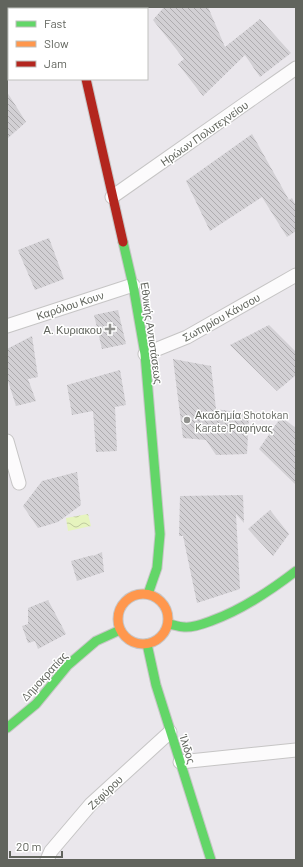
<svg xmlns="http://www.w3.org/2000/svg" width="303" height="867" viewBox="0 0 303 867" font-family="Barlow,sans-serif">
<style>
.water{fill:url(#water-waves)}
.building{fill:url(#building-back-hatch)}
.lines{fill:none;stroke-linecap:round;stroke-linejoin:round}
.street-casing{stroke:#c6c5c5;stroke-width:15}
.fast-casing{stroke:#c7c6c6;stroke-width:11}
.slow-casing{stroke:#c7c6c6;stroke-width:11}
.jam-casing{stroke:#c7c6c6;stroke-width:11}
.street{stroke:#fcfbfc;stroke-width:13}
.fast{stroke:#63d668;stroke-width:9}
.slow{stroke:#ff974d;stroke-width:9}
.jam{stroke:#b3261e;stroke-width:9}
.poi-dot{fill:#91928f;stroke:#fff;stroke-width:1.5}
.labels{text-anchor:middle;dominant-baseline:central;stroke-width:3;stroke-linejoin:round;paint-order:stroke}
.street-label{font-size:11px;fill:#61645d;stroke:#fff}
.poi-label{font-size:11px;fill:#61645d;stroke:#fff;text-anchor:end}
</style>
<defs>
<pattern id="water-waves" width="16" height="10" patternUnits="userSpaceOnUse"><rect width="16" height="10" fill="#e6f4be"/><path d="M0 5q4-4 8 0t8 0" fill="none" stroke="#bec99e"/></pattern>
<pattern id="building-back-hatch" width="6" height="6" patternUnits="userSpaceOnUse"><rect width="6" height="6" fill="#d2d0d4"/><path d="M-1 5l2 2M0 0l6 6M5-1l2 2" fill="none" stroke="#aeacaf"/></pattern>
</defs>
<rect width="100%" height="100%" fill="#eae7ec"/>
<path class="water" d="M88,514L91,526L68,531L66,518Z"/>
<g class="building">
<path d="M164,7H208L225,47L260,19L291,53L260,77L245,55L203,96L178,64L184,59L153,20Z"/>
<path d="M7,92L26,122L7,139Z"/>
<path d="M252,134L289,200L292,198L296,206V231L287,237L262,197L210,231L186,181Z"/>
<path d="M49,238L64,279L35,290L18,250Z"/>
<path d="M118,310L126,344L102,349L94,315Z"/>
<path d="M269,325L296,352V375L277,391L230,345Z"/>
<path d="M32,336L38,377L28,379L36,401L16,406L7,378V349Z"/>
<path d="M173,359L211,366L216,409L249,414L247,454L216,455L206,440L183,438Z"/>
<path d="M120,370L126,405L115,407L117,451L96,452L93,411L72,415L67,385Z"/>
<path d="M281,417L296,428V485L259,449Z"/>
<path d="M77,472L81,505L58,522L38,528L23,506L42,481Z"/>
<path d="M243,495L244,523L236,514L240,589L197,603L183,536H179L180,496Z"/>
<path d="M270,510L289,534L273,556L248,529Z"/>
<path d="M102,552L104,572L77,581L71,561L93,555V556Z"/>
<path d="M48,600L66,634L38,649L35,641L28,643L22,626L28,624V608Z"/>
</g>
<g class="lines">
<defs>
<g id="street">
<path d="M113,9L115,7"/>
<path d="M112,197L296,68"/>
<path d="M7,326L133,285"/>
<path d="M145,354L187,337L296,275"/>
<path d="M7,441L19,483"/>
<path d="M180,762L296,750"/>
<path d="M47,860L51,851L91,804L170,732"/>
</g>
<g id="fast">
<path d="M123,242L133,285L145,354L160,534L157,568L148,594"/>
<path d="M169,624C174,625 179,627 184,627C193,628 203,624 211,621C242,610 270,591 296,571"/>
<path d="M147,644L156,685L211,860"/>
<path d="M7,728L36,704L68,665L96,641L120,630"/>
</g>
<g id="slow">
<path d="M72,7V9"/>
<circle cx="143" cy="619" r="25"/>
</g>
<path id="jam" d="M86,79L123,242"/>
</defs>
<use href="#street" class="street-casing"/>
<use href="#fast" class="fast-casing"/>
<use href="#slow" class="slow-casing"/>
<use href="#jam" class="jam-casing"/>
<use href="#street" class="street"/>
<use href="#fast" class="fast"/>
<use href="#slow" class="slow"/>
<use href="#jam" class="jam"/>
</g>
<g class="poi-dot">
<path d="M108 323h4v4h4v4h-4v4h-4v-4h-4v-4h4z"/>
<circle cx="187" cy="420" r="4"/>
</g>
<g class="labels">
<g class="street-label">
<text transform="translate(204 133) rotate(-35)">Ηρώων Πολυτεχνείου</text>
<text transform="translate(70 305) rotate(-18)">Καρόλου Κουν</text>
<text transform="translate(221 317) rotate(-29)">Σωτηρίου Κάνσου</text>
<text transform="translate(152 333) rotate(82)">Εθνικής Αντιστάσεως</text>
<text transform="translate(44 676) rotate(-47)">Δημοκρατίας</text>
<text transform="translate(188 749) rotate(73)">Ίλιδος</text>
<text transform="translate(105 792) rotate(-44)">Ζεφύρου</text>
</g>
<g class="poi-label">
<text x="102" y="329">Α. Κυριακου</text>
<text x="195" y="414" text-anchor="start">Ακαδημία Shotokan<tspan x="195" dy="13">Karate Ραφήνας</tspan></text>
</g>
</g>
<rect width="303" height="867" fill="none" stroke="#61645d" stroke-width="16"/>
<rect x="8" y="8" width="140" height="72" fill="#ffffff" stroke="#c0c1be"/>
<rect x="16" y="21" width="20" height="6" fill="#63d668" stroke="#c0c1be"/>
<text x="44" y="28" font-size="12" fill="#61645d">Fast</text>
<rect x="16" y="41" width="20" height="6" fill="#ff974d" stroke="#c0c1be"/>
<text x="44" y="48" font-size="12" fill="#61645d">Slow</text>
<rect x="16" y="61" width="20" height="6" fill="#b3261e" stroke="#c0c1be"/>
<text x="44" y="68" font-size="12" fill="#61645d">Jam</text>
<path d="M10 851v6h52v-6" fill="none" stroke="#61645d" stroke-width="2"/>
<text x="16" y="851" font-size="12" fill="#61645d" stroke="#ffffff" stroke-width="3" paint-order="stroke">20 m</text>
</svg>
